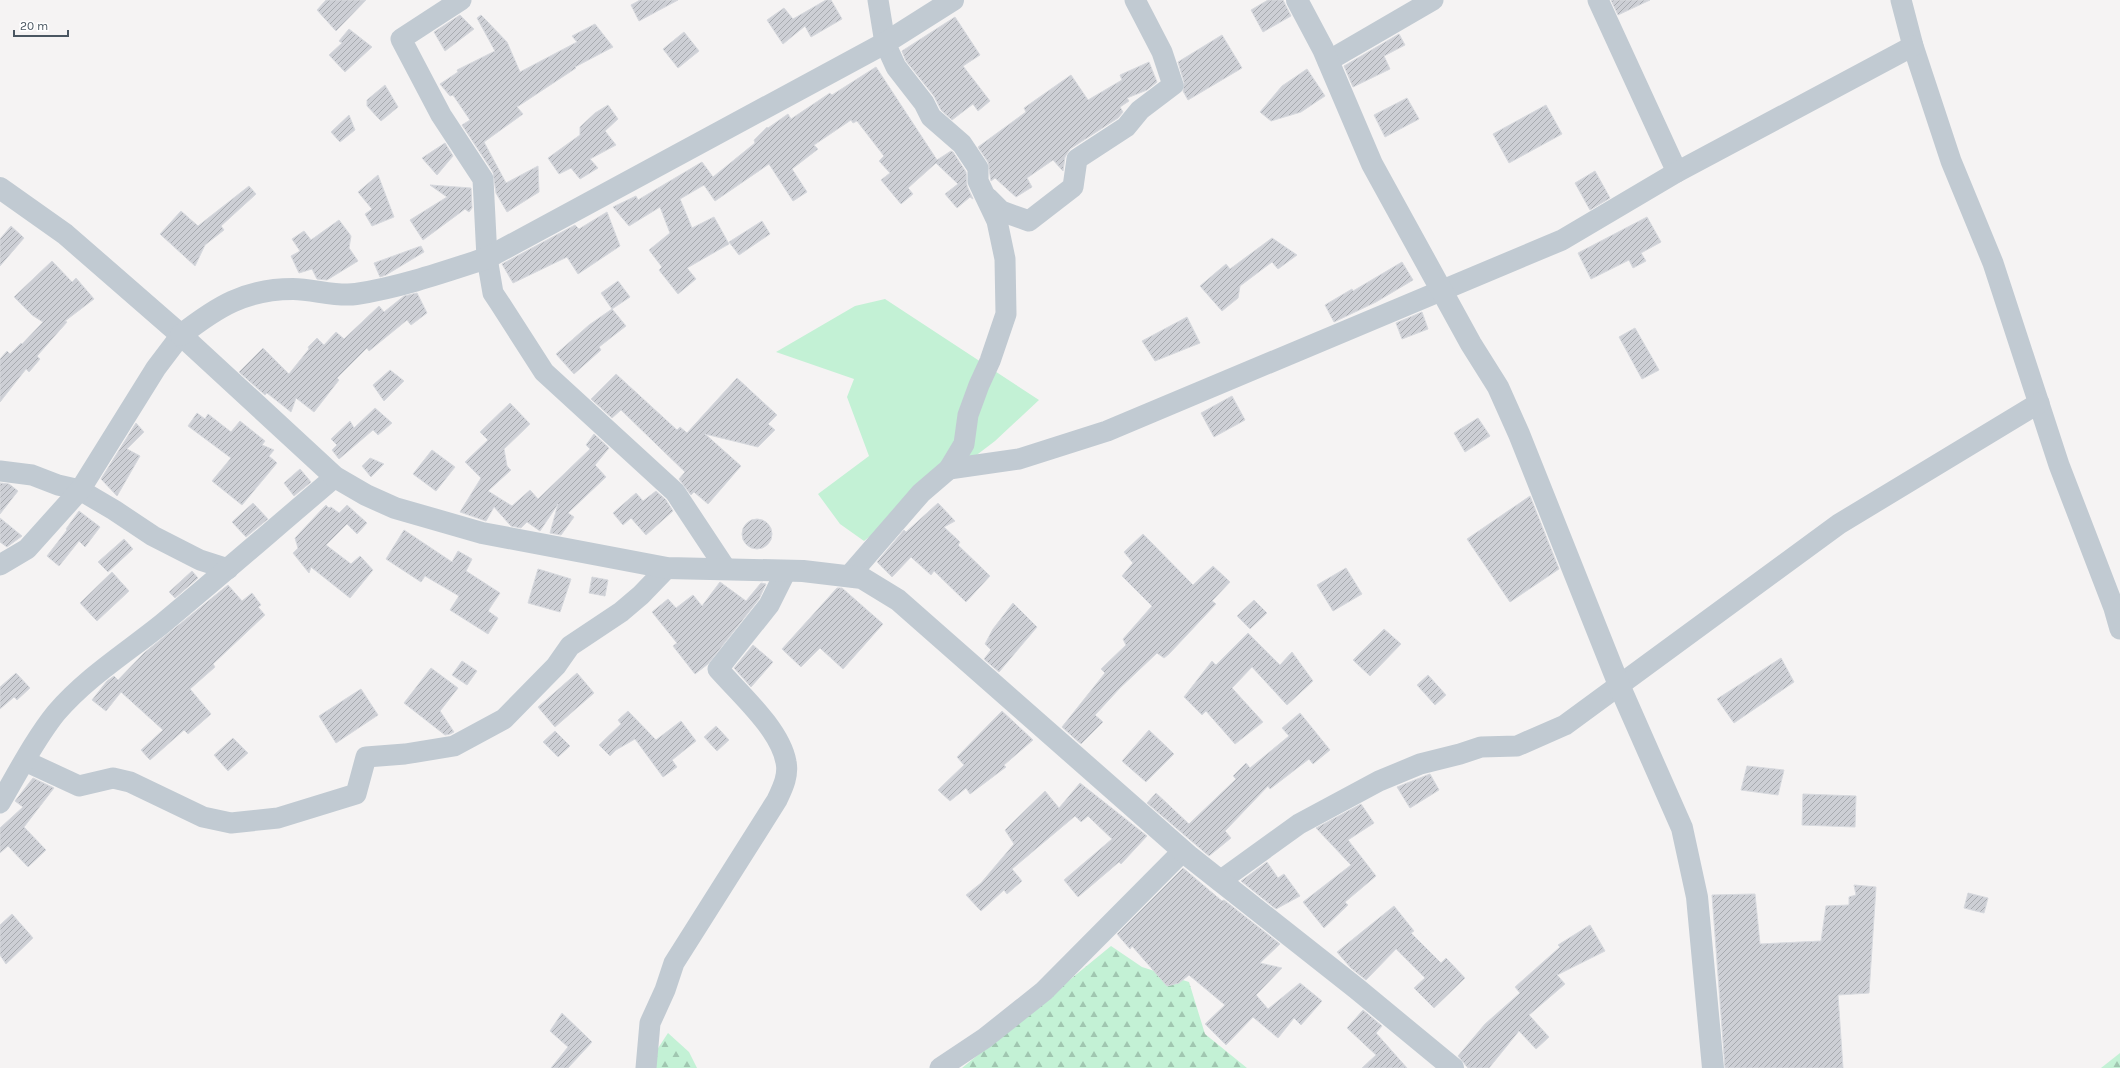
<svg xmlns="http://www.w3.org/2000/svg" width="2120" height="1068" viewBox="0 0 2120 1068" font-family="Karla,sans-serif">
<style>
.green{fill:#c3f1d5}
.forest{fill:url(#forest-firs)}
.building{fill:url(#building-hatch);stroke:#d7d9de}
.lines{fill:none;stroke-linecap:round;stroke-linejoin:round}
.minor{stroke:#c1cad2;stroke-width:21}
.tertiary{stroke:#c1cad2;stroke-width:22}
</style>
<defs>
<pattern id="forest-firs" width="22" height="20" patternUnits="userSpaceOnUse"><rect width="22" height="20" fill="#c3f1d5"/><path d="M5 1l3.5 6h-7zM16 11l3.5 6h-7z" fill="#a0c6b0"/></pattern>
<pattern id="building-hatch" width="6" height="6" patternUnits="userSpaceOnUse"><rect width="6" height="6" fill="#cdcfd5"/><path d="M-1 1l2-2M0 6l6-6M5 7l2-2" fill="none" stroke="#a8abb0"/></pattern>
</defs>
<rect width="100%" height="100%" fill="#f5f3f3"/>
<path class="green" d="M885,299L1039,400L995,441L864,541L840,524L818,494L869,456L847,397L854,379L776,352L855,306Z"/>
<g class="forest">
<path d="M1111,946L1142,967L1189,982L1205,1034L1247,1068H962Z"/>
<path d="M668,1033L689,1052L697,1068H645Z"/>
<path d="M2120,1053V1068H2101Z"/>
</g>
<g class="building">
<path d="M326,0H366L336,31L317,10Z"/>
<path d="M640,0H678L639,21L631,5Z"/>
<path d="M826,0H831L842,19L811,37L805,26L783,44L767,20L784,8L793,19Z"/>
<path d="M1268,0H1283L1291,16L1263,32L1251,10Z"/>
<path d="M1611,0H1650L1618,15Z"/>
<path d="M460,15L474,29L445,51L434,32Z"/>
<path d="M481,15L507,42L520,72L577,42L572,36L595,24L613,47L575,67L576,68L517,107L523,114L484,142L506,183L538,166L539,192L507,212L496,193L493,172L462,125L470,120L453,95L450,96L440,84L458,72L457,70L495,51L477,18Z"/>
<path d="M955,17L980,55L963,66L990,101L978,111L973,104L952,120L941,110L934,96L906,61L902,51Z"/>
<path d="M349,29L372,47L345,72L329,55L342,43L339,41Z"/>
<path d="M684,32L699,51L678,68L663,49Z"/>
<path d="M1399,34L1405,45L1384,56L1390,69L1353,87L1344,66Z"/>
<path d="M1222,35L1242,68L1188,100L1183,91L1184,82L1178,62Z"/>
<path d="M1149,62L1157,82L1147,90L1127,98L1129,101L1120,107L1123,112L1118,118L1070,149L1065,157L1063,171L1053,160L1027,178L1032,187L1016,197L995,178L991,181L988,162L978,147L1026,112L1024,108L1071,75L1088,100L1122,80L1120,75Z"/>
<path d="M876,67L937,160L951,151L953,152L966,172L967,186L973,199L970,197L957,208L945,194L958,184L936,163L908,188L913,194L901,204L881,180L890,173L879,161L884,156L857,121L853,123L851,120L814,145L818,149L792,169L807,192L793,201L769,164L715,201L704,185L680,199L692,228L714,217L729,244L687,268L696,279L678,294L659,270L662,267L649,250L670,233L660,207L629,226L613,207L636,196L638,200L702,162L713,177L755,143L754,140L767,127L768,128L788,114L791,119L830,93L832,95Z"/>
<path d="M1307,69L1325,96L1301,112L1271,121L1260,112L1282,86Z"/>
<path d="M385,85L398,107L381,121L367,106V100Z"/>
<path d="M1407,98L1419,119L1385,137L1374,115Z"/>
<path d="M608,105L618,119L605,131L616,145L590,159L598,168L580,179L571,168L559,174L548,158L580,135V127L595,113Z"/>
<path d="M1546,105L1562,134L1509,163L1493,134Z"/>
<path d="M349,115L355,130L340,142L331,132Z"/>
<path d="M445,143L453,156L437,175L422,158Z"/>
<path d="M1595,171L1610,198L1590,210L1575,183Z"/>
<path d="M378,175L394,217L372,226L365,214L372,209L358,192Z"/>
<path d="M430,185L471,188L472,208L469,212L465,209L423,240L410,220L447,197Z"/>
<path d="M249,186L256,194L221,226L224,230L205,245L195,266L160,234L181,211L198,226Z"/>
<path d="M607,212L620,246L578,274L567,257L513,283L502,264L575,225L579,229Z"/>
<path d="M1647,217L1661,242L1641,253L1646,261L1633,268L1629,260L1591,279L1578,253Z"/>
<path d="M339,220L351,236L349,248L358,261L327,280L317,279L312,269L299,273L291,256L300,251L292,239L304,231L311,240Z"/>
<path d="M762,221L770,234L739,255L729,242Z"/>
<path d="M11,226L24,238L0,266V239Z"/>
<path d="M1272,238L1297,255L1278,269L1272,262L1240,286L1238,298L1222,311L1200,286L1226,264L1230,269Z"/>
<path d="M421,246L424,252L386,275L380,277L374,263Z"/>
<path d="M52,261L72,282L76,278L94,299L65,321L67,322L37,356L40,359L29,372L26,369L0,402V359L7,351L10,354L21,343L22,344L43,322L32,315L14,297Z"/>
<path d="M1402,262L1413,280L1376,302L1334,322L1325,305L1352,289L1353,291Z"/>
<path d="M618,281L630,297L612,309L601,293Z"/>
<path d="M417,293L427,313L411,325L407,320L369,351L367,348L337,378L339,380L314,412L296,398L291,412L267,393L265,395L239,372L263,348L289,374L309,349L308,347L317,338L324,345L336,332L344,339L379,306L384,312L404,296Z"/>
<path d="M612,309L626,326L599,347L601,350L574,374L556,354L589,325Z"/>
<path d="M1422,312L1428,329L1402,339L1396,323Z"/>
<path d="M1187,317L1200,343L1155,361L1142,341Z"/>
<path d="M1635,328L1659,370L1642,379L1619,337Z"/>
<path d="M390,370L404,381L384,401L373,385Z"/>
<path d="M616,374L677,430L680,427L687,433L737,378L777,415L768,424L775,430L758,447L705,434L741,466L708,504L694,492L691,495L679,479L685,472L621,410L612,418L591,399Z"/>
<path d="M1232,396L1245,420L1214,437L1201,413Z"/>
<path d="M510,403L530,424L504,449L507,466L511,470L488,491L512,506L530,490L538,499L590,449L586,445L594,434L609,448L595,465L606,477L568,513L574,517L561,535L550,533L558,504L540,531L527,522L521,528L511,526L494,507L486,521L460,512L481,478L465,462L488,440L480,432Z"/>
<path d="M375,408L392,423L378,435L373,430L339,459L332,450L337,445L331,439L350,421L354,428Z"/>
<path d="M197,413L205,419L208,414L231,432L240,421L265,441L262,445L274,450L269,456L277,463L242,505L212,481L231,458L188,426Z"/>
<path d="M1478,418L1490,436L1465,452L1454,433Z"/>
<path d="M136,423L144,432L127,449L140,456L117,496L101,479Z"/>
<path d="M432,450L455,467L436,491L413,474Z"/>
<path d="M370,458L384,464L371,477L362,466Z"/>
<path d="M300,469L311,482L294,496L284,483Z"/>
<path d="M0,483L9,484L18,491L0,514Z"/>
<path d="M656,491L666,500L673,511L646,535L631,518L623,525L613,513L636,493L643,501Z"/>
<path d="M1530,496L1559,569L1510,602L1467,539Z"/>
<path d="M253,503L268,519L246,537L232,522Z"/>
<path d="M938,503L955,521L944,527L960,542L958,545L990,576L966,602L934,571L931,575L911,557L892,577L877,562L904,530L906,532Z"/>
<path d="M326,505L329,508L331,507L339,513L347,505L367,523L357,534L347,524L326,545L351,564L360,556L373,570L350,598L311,567L309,573L293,553L298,548L295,538Z"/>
<path d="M79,511L100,527L85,547L79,541L59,566L47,556L67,530L66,529Z"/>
<path d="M0,518L22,536L7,547L0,542Z"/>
<circle cx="757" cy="534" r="15"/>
<path d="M404,530L452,562L458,551L472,559L466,571L500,593L488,611L498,618L488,634L450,610L459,596L425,576L421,582L386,559Z"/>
<path d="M1143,534L1193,585L1213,566L1230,582L1212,601L1216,604L1169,654L1164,658L1157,653L1120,688L1095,715L1103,722L1081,744L1062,727L1105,673L1101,669L1126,645L1123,639L1152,606L1122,576L1133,563L1124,552Z"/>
<path d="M124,539L133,549L108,572L98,562Z"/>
<path d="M1346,568L1362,594L1333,611L1317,585Z"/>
<path d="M538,569L571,579L560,612L528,603Z"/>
<path d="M192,571L198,578L175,598L169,592Z"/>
<path d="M112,572L129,591L97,621L80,603Z"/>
<path d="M592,577L608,580L605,596L589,593Z"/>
<path d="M720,582L746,601L761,583L766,584L759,599L708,664L695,674L673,646L677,643L652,612L668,599L676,608L693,595L702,606Z"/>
<path d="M228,585L242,601L252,593L261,605L258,607L265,615L213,664L215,667L190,689L211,714L188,734L184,730L150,760L141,750L163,730L121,692L106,711L92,700L107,681L114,676L118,680L144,653Z"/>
<path d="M837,588H842L883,624L843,669L820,648L801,667L782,649Z"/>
<path d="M1254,600L1267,613L1250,629L1237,616Z"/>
<path d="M1013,603L1037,627L999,672L984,659L991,650L985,644L993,629Z"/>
<path d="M1384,629L1401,644L1370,676L1353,660Z"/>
<path d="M1248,633L1280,665L1292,652L1313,681L1287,705L1252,667L1232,688L1263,722L1235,744L1206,711L1202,715L1184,697L1212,661L1216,665Z"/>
<path d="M753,645L773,662L751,687L734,668Z"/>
<path d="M1781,658L1794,682L1734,723L1717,699Z"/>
<path d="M462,661L477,671L467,685L452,675Z"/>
<path d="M431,668L458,688L440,711L454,732L450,734L445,735L404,703Z"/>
<path d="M16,673L30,688L17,700L14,697L0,709V687Z"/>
<path d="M577,673L594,693L555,727L538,707Z"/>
<path d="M1428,675L1446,695L1435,705L1417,685Z"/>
<path d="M361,689L378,715L336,743L319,716Z"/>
<path d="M628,711L656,740L681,721L696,741L672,760L677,767L663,777L635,739L616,750L610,756L599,745L621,724L618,720Z"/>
<path d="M1002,711L1033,740L1004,765L1006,767L970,794L966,788L950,801L938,790L964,765L957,757Z"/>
<path d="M1300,713L1330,750L1313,764L1309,759L1270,789L1268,786L1225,831L1231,838L1209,856L1147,803L1156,793L1189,824L1236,779L1233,776L1246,763L1250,768L1289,736L1282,728Z"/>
<path d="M716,726L729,740L717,751L704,737Z"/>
<path d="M1149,730L1174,754L1146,782L1122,761Z"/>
<path d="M555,731L570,746L558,757L543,742Z"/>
<path d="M233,738L248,753L228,771L214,755Z"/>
<path d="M1747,766L1784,770L1778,795L1741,790Z"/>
<path d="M1430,774L1439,790L1410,808L1397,787Z"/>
<path d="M33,778L54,788L24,827L46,850L28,867L8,846L0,853V828L23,807L15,801Z"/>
<path d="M1080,783L1147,836L1121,864L1119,862L1078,897L1064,880L1112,839L1088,816L1081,822L1075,816L1012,869L1022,881L1007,894L1004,890L981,911L966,895L981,883L1014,844L1005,830L1045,791L1059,808Z"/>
<path d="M1803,794L1856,796L1855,827L1802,825Z"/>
<path d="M1361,804L1374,823L1348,840L1376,876L1345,902L1348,905L1324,928L1303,902L1351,865L1316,828Z"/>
<path d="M1267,862L1278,878L1284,874L1300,896L1276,909L1241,881Z"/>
<path d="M1183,868L1222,901L1224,900L1280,944L1260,963L1282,968L1256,995L1268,1009L1300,983L1322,1001L1301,1025L1294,1018L1278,1038L1253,1017L1226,1045L1205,1024L1225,1005L1189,975L1179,983L1167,986L1132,946L1130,949L1117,934Z"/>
<path d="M1854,885L1876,887L1869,993L1838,995L1843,1068H1725L1712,895L1755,894L1760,944L1821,941L1826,906L1849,905V897L1856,895Z"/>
<path d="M1968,893L1988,898L1984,913L1964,908Z"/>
<path d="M1394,906L1414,931L1411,933L1441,963L1446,958L1465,978L1434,1008L1414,988L1425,978L1396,949L1366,980L1351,968L1337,952Z"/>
<path d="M12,914L33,938L6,964L0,955V925Z"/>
<path d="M1590,925L1605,951L1557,975L1565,984L1529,1015L1549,1037L1536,1049L1519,1031L1489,1068H1468L1458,1056L1485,1024L1520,993L1515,987L1560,947L1558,945Z"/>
<path d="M1363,1010L1382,1026L1376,1033L1407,1068H1362L1376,1055L1347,1028Z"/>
<path d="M562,1013L592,1042L568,1068H551L568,1047L550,1031Z"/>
</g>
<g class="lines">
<g class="minor">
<path d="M461,0L401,39L441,115L483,179L487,258L493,293L499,302L544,372L675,492L726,569"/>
<path d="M1598,0L1677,172"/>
<path d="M1901,0L1913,46L1951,161L1993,263L2059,465L2114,608L2120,629"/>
<path d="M1328,61L1433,0"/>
<path d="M988,198L1001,211L1029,221L1073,187L1077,159L1126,127L1140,110L1173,85L1162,52L1135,0"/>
<path d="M949,469L1019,459L1107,431L1562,240L1677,172L1913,46"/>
<path d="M0,471L32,475L58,485L80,490L114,510L153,536L200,560L228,569"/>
<path d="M0,565L27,549L80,490L156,368L181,335"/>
<path d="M849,576L921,493L949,469L964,444L968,415L979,385L990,361L1006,314L1005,259L997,221L978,181V168L962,144L931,117L924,103L896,67L885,43L878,0"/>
<path d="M25,761L79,786L113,778L130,782L203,817L231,823L278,818L356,794L366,757L405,754L454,746L504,719L556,666L570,646L621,612L641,595L667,568"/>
<path d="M0,803C17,774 35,739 56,713C87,677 126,653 162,624C220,576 277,526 335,477"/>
<path d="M1220,881L1299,824L1379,781L1420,764L1460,754L1481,747L1517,746L1565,725L1839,524L2039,403"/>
<path d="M646,1068L650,1023L665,990L674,963L777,800C782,789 789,776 786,762C780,729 740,694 718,669L769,605L786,571"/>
<path d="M940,1068L985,1038L1044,991L1183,851"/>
</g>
<g class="tertiary">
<path d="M1297,0L1323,49L1372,164L1471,344L1498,387L1519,434L1619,685L1682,828L1697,897L1713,1068"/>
<path d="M0,188L65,234L181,335L335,477L366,495L395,508L482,533L667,568L803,571L862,578L898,600L1190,857L1356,988L1453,1068"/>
<path d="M181,335C217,307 245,289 293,289C313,289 336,297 356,294C401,287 444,272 487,258L885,43L953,0"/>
</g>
</g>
<path d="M14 30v6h54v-6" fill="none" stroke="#4a5661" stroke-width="2"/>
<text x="20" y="30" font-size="12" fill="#4a5661" stroke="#ffffff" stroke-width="3" paint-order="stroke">20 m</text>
</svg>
